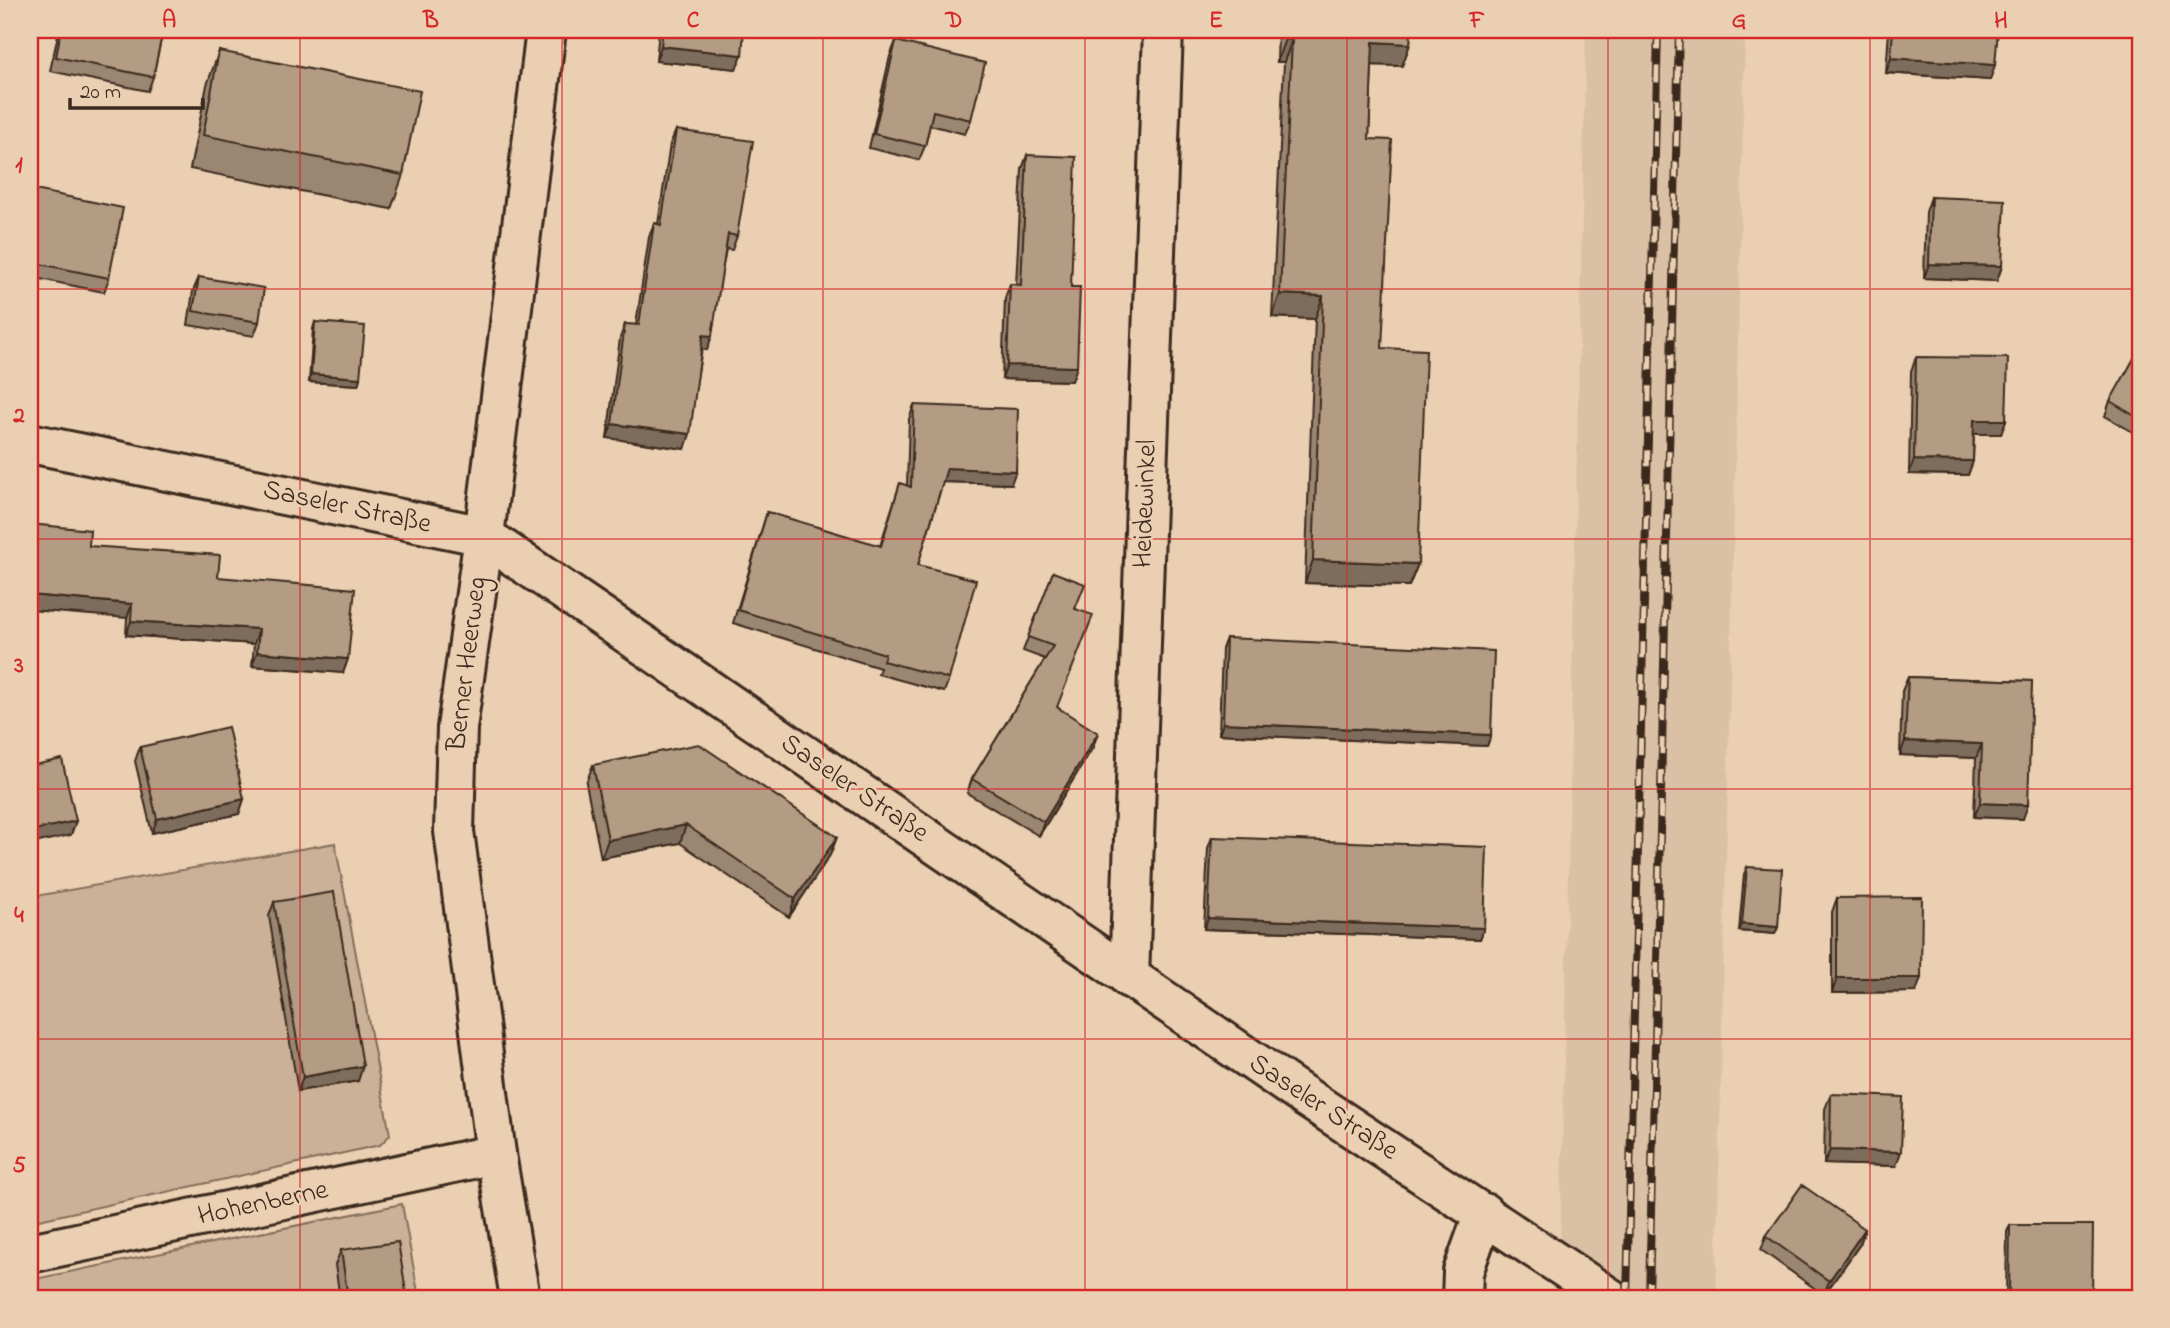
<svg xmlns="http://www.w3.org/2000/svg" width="2170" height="1328" viewBox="0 0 2170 1328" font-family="'Indie Flower',sans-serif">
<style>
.built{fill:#dac0a4}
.green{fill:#cbb197;stroke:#836e5a;stroke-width:2}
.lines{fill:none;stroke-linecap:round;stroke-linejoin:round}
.minor-casing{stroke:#3b2a1e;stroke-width:44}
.secondary-casing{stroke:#3b2a1e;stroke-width:44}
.minor{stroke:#ebcfb2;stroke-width:38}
.secondary{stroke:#ebcfb2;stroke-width:38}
.rail-casing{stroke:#3b2a1e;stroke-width:8}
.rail{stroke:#ebcfb2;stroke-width:5;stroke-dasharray:16;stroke-linecap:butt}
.wall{fill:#9b8672;stroke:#3b2a1e;stroke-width:2}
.shaded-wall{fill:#7e6d5c;stroke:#3b2a1e;stroke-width:2}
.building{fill:#b49c84;stroke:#3b2a1e;stroke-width:2}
.grid{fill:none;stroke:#d62828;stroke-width:2;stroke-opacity:0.55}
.labels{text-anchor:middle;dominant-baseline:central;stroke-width:5;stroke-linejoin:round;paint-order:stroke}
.street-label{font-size:28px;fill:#3b2a1e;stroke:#ebcfb2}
.neatline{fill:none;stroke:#d62828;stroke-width:2.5}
.grid-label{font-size:23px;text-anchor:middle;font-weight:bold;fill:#d62828}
</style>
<rect width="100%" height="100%" fill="#ebcfb2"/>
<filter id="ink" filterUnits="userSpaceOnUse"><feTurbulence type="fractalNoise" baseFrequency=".0143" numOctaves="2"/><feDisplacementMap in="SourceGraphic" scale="14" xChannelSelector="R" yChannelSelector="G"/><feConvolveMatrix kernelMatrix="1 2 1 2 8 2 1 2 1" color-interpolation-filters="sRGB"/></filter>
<g filter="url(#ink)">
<path class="built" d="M1586,30H1745L1716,1298H1559Z"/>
<g class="green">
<path d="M335,843L390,1135L380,1145L30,1222V897Z"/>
<path d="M402,1204L419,1298H30V1280Z"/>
</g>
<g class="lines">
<defs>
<g id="minor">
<path d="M30,443L484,536L1307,1098L1610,1298"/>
<path d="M1129,978L1163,30"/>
<path d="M30,1253L496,1154"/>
<path d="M1462,1298L1463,1272L1484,1213"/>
</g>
<path id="secondary" d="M520,1298L496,1154L454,831L457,728L484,536L546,30"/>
</defs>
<use href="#minor" class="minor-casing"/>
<use href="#secondary" class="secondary-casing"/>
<use href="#minor" class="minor"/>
<use href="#secondary" class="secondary"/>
<defs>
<g id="rail">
<path d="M1627,1298L1658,30"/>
<path d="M1649,1298L1679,30"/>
</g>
</defs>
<use href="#rail" class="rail-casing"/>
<use href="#rail" class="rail"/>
</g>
<g class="wall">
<path d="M59,30H163L153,77L148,91L50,71Z"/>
<path d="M659,30H744L736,69L656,61Z"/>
<path d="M1278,30H1411L1410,44L1402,66L1372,65L1369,139L1382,348L1418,564L1409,586L1305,583L1315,319L1272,317L1284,62H1277Z"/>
<path d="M1889,30H1998L1990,80L1886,73Z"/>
<path d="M896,41L971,120L965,134L930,125L925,146L919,160L869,148L890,56Z"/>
<path d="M219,51L403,175L391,209L190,169L207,85Z"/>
<path d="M676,130L737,236L732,250L726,249L707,350L702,349L685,449L607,438L620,338L625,324L636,325L649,237L654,223L658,224L670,144Z"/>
<path d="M1027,155L1071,287L1072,381L1002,379L1005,298L1010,284H1016L1022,169Z"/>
<path d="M30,189L109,278L104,292L30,277Z"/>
<path d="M1931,197L2002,266L1997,281L1924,278L1926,212Z"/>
<path d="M199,277L259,322L254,336L188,325L193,291Z"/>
<path d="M315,322L360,378L358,385L309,382L313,329Z"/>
<path d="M2140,356V436L2105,416L2110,401Z"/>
<path d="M1916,357L2006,420L2001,434H1974L1973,461L1968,475L1909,474L1911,371Z"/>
<path d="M914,405L1011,484L943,482L918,565L949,679L944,692L878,674L880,668L733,623L767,512L880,546L900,483L907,486L909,419Z"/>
<path d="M89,546L218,577L348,659L343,673L252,666L254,644L126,635L127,618Z"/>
<path d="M1053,572L1076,609L1057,707L1093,747L1039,836L967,793L972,779L1045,659L1023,651Z"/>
<path d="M1226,638L1491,735L1487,746L1219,734L1222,649Z"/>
<path d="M1908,677L2032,681L2023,819L1974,817L1976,758L1900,755L1902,691Z"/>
<path d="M140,747L244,799L239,814L152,833L135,761Z"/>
<path d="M593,765L837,837L830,855L789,917L680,843L601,858L586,783Z"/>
<path d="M1212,837L1484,928L1480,939L1204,929L1208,848Z"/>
<path d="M1747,867L1778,927L1775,934L1739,931L1744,874Z"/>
<path d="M1837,898L1916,992L1832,993V912Z"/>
<path d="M274,902L358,1081L298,1091L269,916Z"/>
<path d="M1831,1094L1896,1166L1824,1164L1825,1109Z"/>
<path d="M2010,1225L2092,1298H2006L2007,1232Z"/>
<path d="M1865,1229L1860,1244L1824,1295L1761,1250L1766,1236Z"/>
<path d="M341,1250L407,1298H340L335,1265Z"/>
</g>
<g class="shaded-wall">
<path d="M1285,39L1292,40L1284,62H1277Z"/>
<path d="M1373,42L1410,44L1402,66L1364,65Z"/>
<path d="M661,46L742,55L736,69L656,61Z"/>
<path d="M1891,58L1995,65L1990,80L1886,73Z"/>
<path d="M1929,264L2002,266L1997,281L1924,278Z"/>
<path d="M1280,294L1323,296L1315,319L1272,317Z"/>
<path d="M703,335L712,336L707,350L698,349Z"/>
<path d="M1007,365L1077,367L1072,381L1002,379Z"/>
<path d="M311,374L360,378L358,385L309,382Z"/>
<path d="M1974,420H2006L2001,434H1969Z"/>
<path d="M612,424L690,434L685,449L607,438Z"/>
<path d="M1914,460L1973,461L1968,475L1909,474Z"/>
<path d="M947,468L1016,471L1011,484L942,482Z"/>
<path d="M1313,560L1418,564L1409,586L1305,583Z"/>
<path d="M30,595L132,604L127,618L30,610Z"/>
<path d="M131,621L259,629L254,644L126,635Z"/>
<path d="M257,652L348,659L343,673L252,666Z"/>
<path d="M1223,723L1491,735L1487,746L1219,734Z"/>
<path d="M1098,733L1093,747L1039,836L1044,822Z"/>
<path d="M1905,741L1982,744L1976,758L1900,755Z"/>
<path d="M244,799L239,814L152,833L157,819Z"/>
<path d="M1980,803L2028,805L2023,819L1974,817Z"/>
<path d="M76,821L71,835L30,844V831Z"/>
<path d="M686,825L680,843L601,858L608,840Z"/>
<path d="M837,837L830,855L789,917L795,899Z"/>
<path d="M1208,918L1484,928L1480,939L1204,929Z"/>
<path d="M1742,924L1778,927L1775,934L1739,931Z"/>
<path d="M1837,978H1921L1916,992L1832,993Z"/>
<path d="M363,1066L358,1081L298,1091L303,1077Z"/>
<path d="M1830,1150L1901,1152L1896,1166L1824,1164Z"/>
<path d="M1865,1229L1860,1244L1824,1295L1829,1281Z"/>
<path d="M2009,1297H2092V1298H2008Z"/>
</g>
<g class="building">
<path d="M61,30H163L153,77L56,57Z"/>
<path d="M663,30H744L742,55L661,46Z"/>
<path d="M1286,30H1411L1410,44L1373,42L1369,139L1392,140L1382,348L1426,350L1418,564L1313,560L1323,296L1280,294L1292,40L1285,39Z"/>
<path d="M1893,30H1998L1995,65L1891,58Z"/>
<path d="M896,41L985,63L971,120L933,111L925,146L874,134Z"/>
<path d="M219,51L420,91L403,175L203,135Z"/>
<path d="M676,130L753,141L737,236L728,234L712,336L703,335L690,434L612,424L625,324L639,325L654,223L661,225Z"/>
<path d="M1027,155L1076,157L1071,287H1080L1077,367L1007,365L1010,284L1021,285Z"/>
<path d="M30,189L123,208L109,278L30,262Z"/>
<path d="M1931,197L2005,200L2002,266L1929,264Z"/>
<path d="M199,277L264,288L259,322L193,311Z"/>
<path d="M315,322L365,326L360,378L311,374Z"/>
<path d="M2136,355L2140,356V419L2110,401Z"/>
<path d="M1916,357L2008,358L2006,420H1974L1973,461L1914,460Z"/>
<path d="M914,405L1018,409L1016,471L947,468L918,565L976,580L949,679L883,661L885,654L738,610L767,512L881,546L900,483L911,487Z"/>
<path d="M30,524L90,530L89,546L220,555L218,577L355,589L348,659L257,652L259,629L131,621L132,604L30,595Z"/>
<path d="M1053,572L1085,584L1075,609L1093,615L1057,707L1098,733L1044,822L972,779L1053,646L1028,637Z"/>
<path d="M1226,638L1494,651L1491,735L1223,723Z"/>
<path d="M1908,677L2032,681L2028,805L1980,803L1982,744L1905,741Z"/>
<path d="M228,727L244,799L157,819L140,747Z"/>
<path d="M699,744L837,837L795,899L686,825L608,840L593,765Z"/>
<path d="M62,759L76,821L30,831V766Z"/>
<path d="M1212,837L1487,847L1484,928L1208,918Z"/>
<path d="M1747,867L1782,869L1778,927L1742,924Z"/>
<path d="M334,892L363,1066L303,1077L274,902Z"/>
<path d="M1922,897L1921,978H1837V898Z"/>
<path d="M1831,1094L1903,1097L1901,1152L1830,1150Z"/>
<path d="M1802,1185L1865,1229L1829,1281L1766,1236Z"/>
<path d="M2010,1225H2093L2092,1297H2009Z"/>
<path d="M398,1242L407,1298H348L341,1250Z"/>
</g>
</g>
<path class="grid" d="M300,30V1298M562,30V1298M823,30V1298M1085,30V1298M1347,30V1298M1608,30V1298M1870,30V1298M30,289H2140M30,539H2140M30,789H2140M30,1039H2140"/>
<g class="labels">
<g class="street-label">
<text transform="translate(1146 504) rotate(-88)">Heidewinkel</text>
<text transform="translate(347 508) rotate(12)">Saseler Straße</text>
<text transform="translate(468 664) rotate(-83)">Berner Heerweg</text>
<text transform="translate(854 789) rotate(34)">Saseler Straße</text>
<text transform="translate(1323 1108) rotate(33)">Saseler Straße</text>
<text transform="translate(263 1204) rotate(-12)">Hohenberne</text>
</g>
</g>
<rect width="2170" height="1328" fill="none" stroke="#ebcfb2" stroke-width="77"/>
<path d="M70 98v10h133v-10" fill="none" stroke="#3b2a1e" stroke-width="3.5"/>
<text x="80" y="98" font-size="21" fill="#3b2a1e" stroke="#ebcfb2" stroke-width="5" paint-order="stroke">20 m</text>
<rect x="38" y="38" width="2094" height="1252" class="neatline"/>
<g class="grid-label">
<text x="169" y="27">A</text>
<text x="431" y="27">B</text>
<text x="693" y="27">C</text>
<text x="954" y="27">D</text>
<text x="1216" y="27">E</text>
<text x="1477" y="27">F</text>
<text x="1739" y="27">G</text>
<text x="2001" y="27">H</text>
<text x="19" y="172">1</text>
<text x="19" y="422">2</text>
<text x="19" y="672">3</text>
<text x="19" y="922">4</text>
<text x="19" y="1172">5</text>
</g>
</svg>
